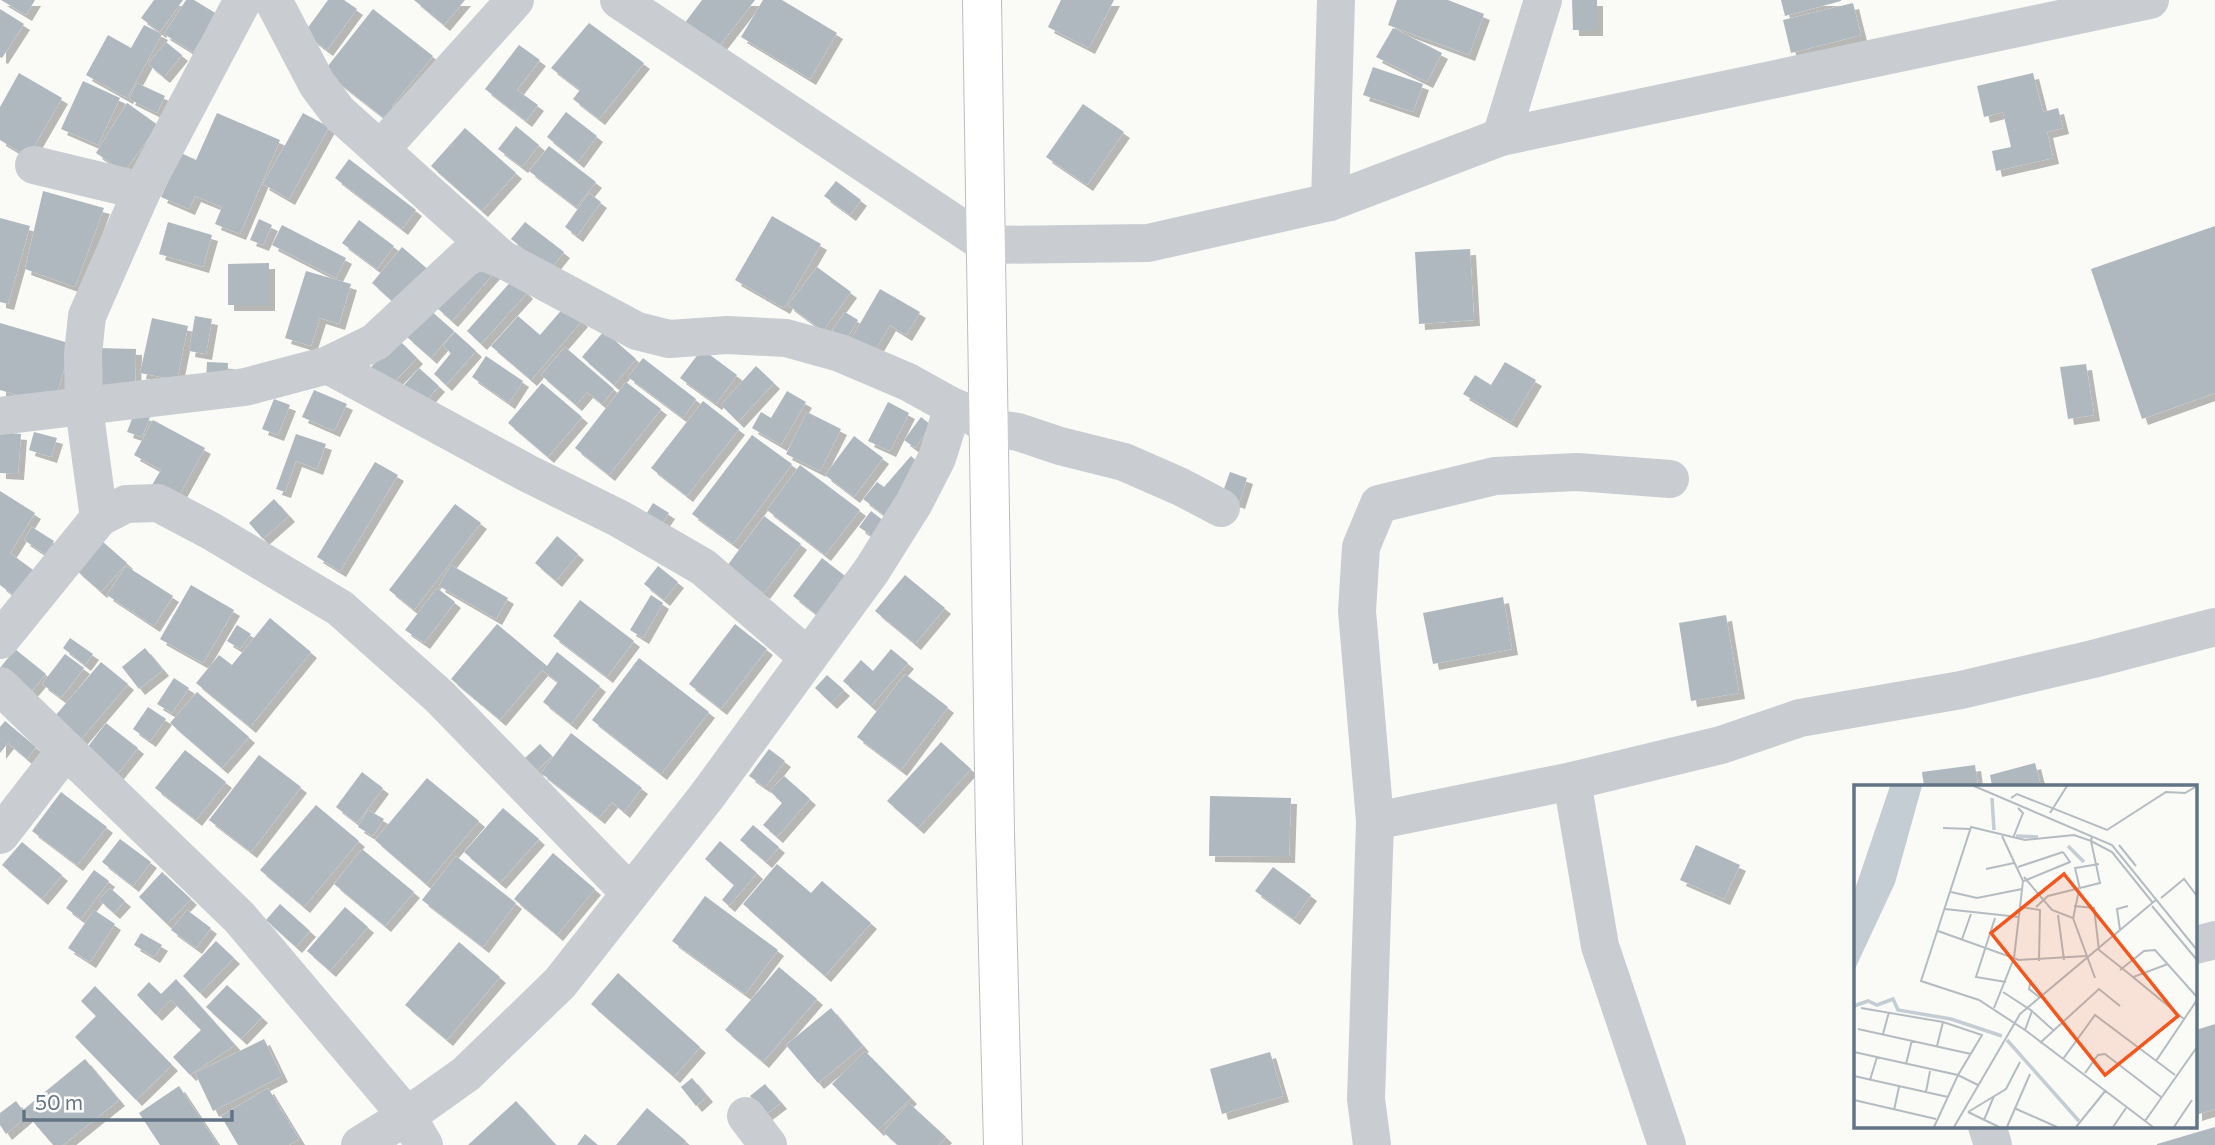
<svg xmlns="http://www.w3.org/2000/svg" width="2215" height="1145" viewBox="0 0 2215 1145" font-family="Commissioner,sans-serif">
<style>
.building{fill:#b0b8bf;filter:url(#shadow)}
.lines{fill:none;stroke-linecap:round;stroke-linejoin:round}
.major-casing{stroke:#babec2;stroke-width:40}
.minor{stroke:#c9cdd1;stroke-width:38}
.major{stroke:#fff;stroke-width:38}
.inset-river{fill:none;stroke:#c3cdd3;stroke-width:3.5}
.inset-road{fill:none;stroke:#b4bcc2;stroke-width:2}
.view{fill:#f3571e;fill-opacity:0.15;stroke:#f3571e;stroke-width:3.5}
.inset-edge{fill:none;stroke:#627485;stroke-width:3.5}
</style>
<defs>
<filter id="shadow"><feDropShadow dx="6" dy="6" stdDeviation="0" flood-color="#0004"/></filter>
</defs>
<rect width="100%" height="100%" fill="#fafaf7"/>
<g class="building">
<path d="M1,0H35L26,15Z"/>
<path d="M154,0H183L160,32L141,18Z"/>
<path d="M186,0H194L217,14L193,52L164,34Z"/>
<path d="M328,0H344L357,9L327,50L304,33Z"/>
<path d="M414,0H465L444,25Z"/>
<path d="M702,0H755L717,49L684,24Z"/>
<path d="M763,0H782L837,33L810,79L741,37Z"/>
<path d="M1061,0H1114L1089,48L1048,27Z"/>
<path d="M1397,0H1448L1484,14L1469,55L1388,25Z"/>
<path d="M1572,0H1597V30H1573Z"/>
<path d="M1781,0H1841V1L1785,16Z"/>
<path d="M1853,3L1861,35L1791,53L1783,20Z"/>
<path d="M0,9L24,24L2,58L0,57Z"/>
<path d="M373,9L433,56L392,106L407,117L398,129L324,71Z"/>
<path d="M589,23L644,63L599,119L573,99L580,90L551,68Z"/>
<path d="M144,25L162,34L127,98L86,75L108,35L131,48Z"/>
<path d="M1393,28L1442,53L1427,82L1376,57Z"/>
<path d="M166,42L182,55L164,77L148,64Z"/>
<path d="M519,45L540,60L517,90L538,105L526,121L485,89Z"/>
<path d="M1373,67L1423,84L1413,112L1363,95Z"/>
<path d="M19,73L62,98L28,157L0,140V107Z"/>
<path d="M2033,73L2043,112L2058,108L2063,128L2047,132L2053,158L1996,171L1992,151L2011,147L2003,112L1984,117L1977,86Z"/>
<path d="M83,81L120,98L98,145L61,129Z"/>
<path d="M137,83L165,96L157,113L129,99Z"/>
<path d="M127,103L158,125L124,172L96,153Z"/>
<path d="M1083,104L1124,132L1087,185L1046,157Z"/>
<path d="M566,112L597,136L578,162L547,137Z"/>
<path d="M217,113L280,140L240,234L215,224L222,207L195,196L189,209L161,197L181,153L196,160Z"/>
<path d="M303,113L329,127L289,199L263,184Z"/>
<path d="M516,126L539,145L522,167L498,149Z"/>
<path d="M465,128L516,173L482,211L431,166Z"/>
<path d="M549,146L596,182L576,207L529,171Z"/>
<path d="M349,159L416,210L402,229L335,178Z"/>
<path d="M836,181L861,200L850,215L824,196Z"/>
<path d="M43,191L104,208L75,287L25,269Z"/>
<path d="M589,193L601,202L577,236L565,227Z"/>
<path d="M772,216L821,244L784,308L735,280Z"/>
<path d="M0,218L30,226L8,304L0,302Z"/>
<path d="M259,219L272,225L263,245L250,240Z"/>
<path d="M359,220L394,246L377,269L342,243Z"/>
<path d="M168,222L212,235L203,267L159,254Z"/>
<path d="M525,222L564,252L550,270L511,239Z"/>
<path d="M282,225L346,258L336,278L272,245Z"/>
<path d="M2215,226V393L2142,419L2091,269Z"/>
<path d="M402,247L431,272L400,308L372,283Z"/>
<path d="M1470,249L1474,320L1419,324L1415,252Z"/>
<path d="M480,258L496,271L452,321L437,308Z"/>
<path d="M269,263V305H228V264Z"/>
<path d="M817,267L851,292L823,331L788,305Z"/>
<path d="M306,271L351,284L339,324L320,318L311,346L285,338Z"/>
<path d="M513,279L527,293L481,344L467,331Z"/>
<path d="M880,289L920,312L906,335L890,325L873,354L850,341Z"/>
<path d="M565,306L582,321L531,380L491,346L518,316L540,335Z"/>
<path d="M430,310L454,331L431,358L407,337Z"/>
<path d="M845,312L858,320L846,340L832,331Z"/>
<path d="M195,316L212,319L206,354L189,351Z"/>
<path d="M152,318L188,326L177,380L140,373Z"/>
<path d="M0,323L72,344L53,405L0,390Z"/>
<path d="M604,331L636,359L614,385L582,357Z"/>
<path d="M455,332L476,351L446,385L434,374L451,353L443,346Z"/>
<path d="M398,339L417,358L390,386L371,367Z"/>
<path d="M565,347L614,389L602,404L587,392L576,405L541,375Z"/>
<path d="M98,348L136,349L135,387L96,386Z"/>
<path d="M702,349L737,375L716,404L680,378Z"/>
<path d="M486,356L523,381L509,403L472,377Z"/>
<path d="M643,358L696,399L683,418L628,377Z"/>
<path d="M207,362L228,363L227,383L206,382Z"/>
<path d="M1505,362L1536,380L1511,422L1463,394L1475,375L1491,385Z"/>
<path d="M2086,364L2094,415L2068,419L2060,367Z"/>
<path d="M756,366L774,383L738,422L721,405Z"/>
<path d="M419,368L439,386L418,410L398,392Z"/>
<path d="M626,382L661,409L609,475L575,448Z"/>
<path d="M542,383L582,417L548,457L508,423Z"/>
<path d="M314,390L347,404L334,431L302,417Z"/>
<path d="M787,391L806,402L781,445L752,428L761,412L771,418Z"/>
<path d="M274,399L290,405L278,435L262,429Z"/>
<path d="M703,401L739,429L687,496L651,468Z"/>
<path d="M888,402L909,413L890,451L868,441Z"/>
<path d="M135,411L150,417L142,437L127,432Z"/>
<path d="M807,412L841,429L820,471L786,454Z"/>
<path d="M921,417L931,425L915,448L904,440Z"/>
<path d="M153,420L205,448L177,499L152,485L161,470L134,455Z"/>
<path d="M0,432L21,434L18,474L0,473Z"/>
<path d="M34,432L57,438L51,457L29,450Z"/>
<path d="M296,434L326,444L317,469L296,461L285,492L276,489Z"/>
<path d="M752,435L792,464L733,544L692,514Z"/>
<path d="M854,436L883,458L854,497L825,475Z"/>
<path d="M911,456L929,472L892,521L863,499L877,482L884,487Z"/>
<path d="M375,462L398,475L340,571L317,557Z"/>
<path d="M800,465L860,510L825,555L767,510Z"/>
<path d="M1230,472L1247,478L1239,503L1221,497Z"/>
<path d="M0,491L35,513L10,553L40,575L21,601L0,585Z"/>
<path d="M274,499L289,516L263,539L249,523Z"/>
<path d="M653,503L669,513L661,525L645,516Z"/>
<path d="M455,504L481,523L414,610L389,590Z"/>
<path d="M871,511L889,525L878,540L859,527Z"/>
<path d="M764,516L801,544L764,593L727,566Z"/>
<path d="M32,527L54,541L45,554L24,540Z"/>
<path d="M557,536L578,554L556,581L535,563Z"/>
<path d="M102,541L127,563L101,592L76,570Z"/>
<path d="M822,558L849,579L820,617L793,596Z"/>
<path d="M451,565L508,598L496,619L439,586Z"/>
<path d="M126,566L173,596L154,626L107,595Z"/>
<path d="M658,566L678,582L664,600L644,584Z"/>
<path d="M905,575L945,608L915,644L875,611Z"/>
<path d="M191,585L234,610L203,663L160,639Z"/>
<path d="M437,588L455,602L424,643L405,630Z"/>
<path d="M651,595L663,603L643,638L630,630Z"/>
<path d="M1503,597L1512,649L1433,664L1423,613Z"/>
<path d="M580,600L634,641L607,677L553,636Z"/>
<path d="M1726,615L1739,693L1691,701L1679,623Z"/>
<path d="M270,618L311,652L250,727L196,683L219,655L232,665Z"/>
<path d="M497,624L547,666L557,652L600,686L571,724L543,702L558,682L542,670L500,720L451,679Z"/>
<path d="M735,624L767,649L721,709L689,684Z"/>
<path d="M237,625L251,634L240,649L227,641Z"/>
<path d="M70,638L93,654L85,665L63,648Z"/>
<path d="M145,648L163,670L139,689L122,667Z"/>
<path d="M15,649L46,674L25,699L0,668Z"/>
<path d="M891,649L908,663L871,706L843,681L861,660L873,671Z"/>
<path d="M65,654L84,668L61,698L42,684Z"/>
<path d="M639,658L709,712L661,774L592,720Z"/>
<path d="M101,662L128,684L77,744L50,722Z"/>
<path d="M905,674L948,707L901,770L857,737Z"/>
<path d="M827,675L844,690L831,703L815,688Z"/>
<path d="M174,678L189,688L172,713L157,704Z"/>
<path d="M197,692L249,737L222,768L170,723Z"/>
<path d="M148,707L166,719L150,741L133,729Z"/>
<path d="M5,721L36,747L27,759L8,743L0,753V727Z"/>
<path d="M106,723L138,748L111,782L80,757Z"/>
<path d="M571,733L642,788L624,812L612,802L599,818L541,773Z"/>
<path d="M941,742L971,769L918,828L887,801Z"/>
<path d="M540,744L552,756L536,771L524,759Z"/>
<path d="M769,749L785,761L765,787L749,776Z"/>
<path d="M185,750L226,782L196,820L155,788Z"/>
<path d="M259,755L301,787L251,852L209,820Z"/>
<path d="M2035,763L2041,786H1992L1990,775Z"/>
<path d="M1975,765L1978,786H1924L1922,772Z"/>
<path d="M362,772L383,788L357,823L336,807Z"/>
<path d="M784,776L810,799L777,837L763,825L782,803L770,791Z"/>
<path d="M427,778L479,821L426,884L375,840Z"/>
<path d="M61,792L107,827L77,865L32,831Z"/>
<path d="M1210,796L1291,798L1289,857L1209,856Z"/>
<path d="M316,805L359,841L304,907L260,870Z"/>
<path d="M503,808L539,839L500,883L464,852Z"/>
<path d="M368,810L384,819L373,836L358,827Z"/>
<path d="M753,825L779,847L766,862L740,840Z"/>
<path d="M120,839L151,862L133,886L102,862Z"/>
<path d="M720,841L757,873L729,906L722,900L734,885L705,859Z"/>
<path d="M22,842L62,875L42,899L2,865Z"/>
<path d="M1696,845L1740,865L1724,899L1680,880Z"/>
<path d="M362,849L414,892L385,926L334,884Z"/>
<path d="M553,853L595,889L557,935L514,899Z"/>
<path d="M456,856L516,903L483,947L422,900Z"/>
<path d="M777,864L811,893L822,881L871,923L825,976L743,904Z"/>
<path d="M1273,867L1311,895L1294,919L1255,891Z"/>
<path d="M94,870L109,881L81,919L66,908Z"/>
<path d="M162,872L191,899L167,924L139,897Z"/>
<path d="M110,888L125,901L114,913L99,900Z"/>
<path d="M705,896L778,950L745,994L672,941Z"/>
<path d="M280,904L310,931L296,947L266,920Z"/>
<path d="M345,907L368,927L330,971L307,951Z"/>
<path d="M94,910L115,924L90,962L68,948Z"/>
<path d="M187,910L211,928L196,948L171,930Z"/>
<path d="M141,933L162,945L154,957L134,945Z"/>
<path d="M216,941L234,958L200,993L183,976Z"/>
<path d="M459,942L500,977L447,1040L405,1005Z"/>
<path d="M779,967L817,999L763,1062L725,1030Z"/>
<path d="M618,973L700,1047L674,1077L591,1004Z"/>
<path d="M176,979L235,1045L190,1075L173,1057L201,1030L171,1000L156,1015L137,995L149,982L161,994Z"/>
<path d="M227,985L262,1017L241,1039L206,1007Z"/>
<path d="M95,986L172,1065L136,1100L75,1037L96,1016L81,1001Z"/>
<path d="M831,1008L863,1046L818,1083L786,1045Z"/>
<path d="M2215,1024V1109L2196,1115V1030Z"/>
<path d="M264,1039L282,1076L213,1111L195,1073Z"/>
<path d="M865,1051L911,1098L878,1130L832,1084Z"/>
<path d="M1270,1052L1283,1096L1222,1114L1210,1069Z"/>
<path d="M85,1059L119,1100L63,1145H53L23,1110Z"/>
<path d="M692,1078L707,1096L696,1106L681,1087Z"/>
<path d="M765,1084L781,1103L765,1115L750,1096Z"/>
<path d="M179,1086L218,1145H160L139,1113Z"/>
<path d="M268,1088L299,1139L289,1145H238L221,1116Z"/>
<path d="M16,1101L27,1116L6,1134L0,1125V1113Z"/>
<path d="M516,1101L556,1145H468Z"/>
<path d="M909,1103L946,1137L939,1145H898L883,1132Z"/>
<path d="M647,1108L686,1141L683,1145H616Z"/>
<path d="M2215,1127V1145H2157V1144Z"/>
<path d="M585,1134L598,1145H577Z"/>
</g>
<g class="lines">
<defs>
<path id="major" d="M982,0L995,833L1003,1145"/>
</defs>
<use href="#major" class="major-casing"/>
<g class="minor">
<path d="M273,0L317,84L338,112L502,259"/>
<path d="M619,0L987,245L1148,243L1330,202L1501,137"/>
<path d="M1543,0L1501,137L2150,0"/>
<path d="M380,150L515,0"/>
<path d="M34,165L142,191"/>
<path d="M1330,202L1336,0"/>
<path d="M328,365L527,473L620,519L703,567L808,657"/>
<path d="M0,416L245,387L328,365L375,342L465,258L480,251L502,259L637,331L669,339L727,335L786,338L840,353L908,382L953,407L969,413L990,428L1018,432L1060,446L1124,462L1181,487L1221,508"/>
<path d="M99,518L84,408L83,354L87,316L142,191L243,0"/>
<path d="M0,640L99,518L126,504L158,503L211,531L340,608L440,697L630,893"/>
<path d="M0,686L239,917L407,1116L424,1145"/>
<path d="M1375,821L1572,781"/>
<path d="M0,835L66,750"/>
<path d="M2196,945L2215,940"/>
<path d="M746,1116L768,1145"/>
<path d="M1987,1126L1993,1145"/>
<path d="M360,1145L407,1116L466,1074L560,983L707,796L872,570L914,503L937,458L953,407"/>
<path d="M1372,1145L1366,1099L1375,821L1357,611L1361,547L1379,504L1495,476L1577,472L1670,479"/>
<path d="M1667,1145L1600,946L1572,781L1721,745L1800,718L1961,690L2093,659L2215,627"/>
</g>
<use href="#major" class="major"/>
</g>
<g transform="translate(1854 785)">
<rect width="343" height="343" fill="#fafaf7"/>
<path d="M36,1H68L41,98L0,186V107Z" fill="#c3cdd3"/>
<path class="inset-river" d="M138,13L140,45M162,51L184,52M214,61L230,77M0,221L14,216L23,220L39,214L44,225L97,234L148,251M153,255L225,336"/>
<path class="inset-road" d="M120,1L258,60L343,165M157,13L163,9L253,45L312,7L331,8L343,1M196,28L213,1M89,43L116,44M159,53L169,28L164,23M265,60L282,81M164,82L209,67M132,84L160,78M170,92L198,125L219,133L241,193M170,96L216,77L209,67M226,104L221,83L245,79M97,107L123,113L168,104M307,113L330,94L343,111M220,121L240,123L245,165L279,192M298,121L343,175M166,122L186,125L185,176M182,122L194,111L246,98L237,56L258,67L299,118M91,124L165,132M204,130L210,175M141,133L122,192L152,197M219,134L225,105M266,145L263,124L274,121M84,146L165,175L232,171M108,154L117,129M314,179L279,192L330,234M266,185L290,166L301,165L343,212M177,195L175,204L185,212M149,207L178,226L171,245L125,215L67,196L117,42L171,55L220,50L237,56L238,51M140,223L160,173L169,96L148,51M179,227L199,245M4,244L117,269M171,245L299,342M29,249L35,227M186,258L245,204L266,221M83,261L89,237M0,267L104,290L128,250L89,237L7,223M209,274L241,230L321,290M302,276L343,215M52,279L58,255M231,288L244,270L251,269L307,312M0,291L94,312M16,295L23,272M72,307L76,286M0,315L82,334M160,323L203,342M40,325L45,302M114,327L152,304L166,277M114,327L145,342M130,335L140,311M291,336L343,262M80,342L104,290L124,300M100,342L166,229L303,114M153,342L176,289M222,342L252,305M259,342L272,323M320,342L338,315"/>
<path class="view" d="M210,89L324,231L251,290L137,148Z"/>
<rect width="343" height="343" class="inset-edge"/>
</g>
<path d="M24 1110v10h208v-10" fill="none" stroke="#627485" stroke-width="3.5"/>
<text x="35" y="1110" font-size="21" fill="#627485" stroke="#ffffff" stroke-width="5" paint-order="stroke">50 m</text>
</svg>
